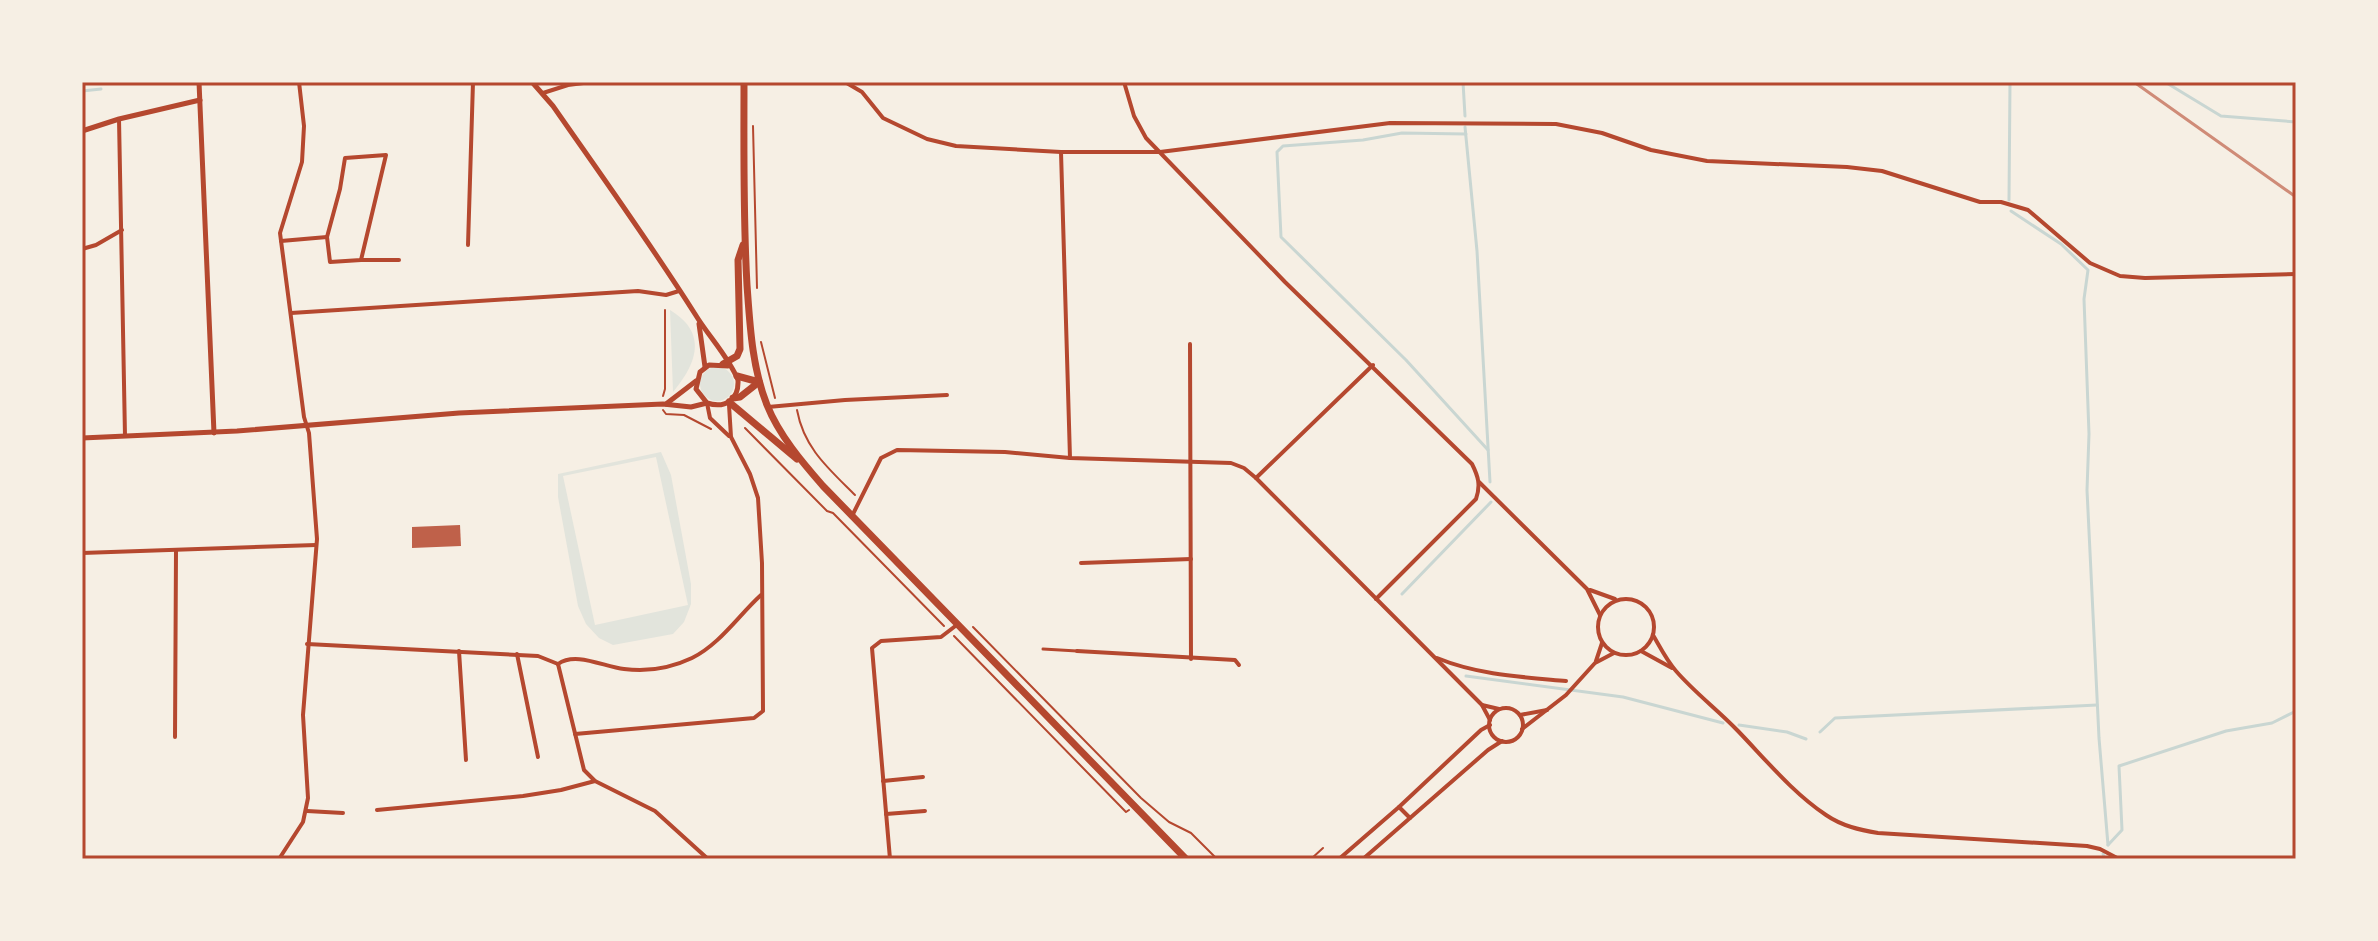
<svg xmlns="http://www.w3.org/2000/svg" width="2378" height="941" viewBox="0 0 2378 941" font-family="Arial,sans-serif">
<style>
.green{fill:#e2e4dc;fill-rule:evenodd}
.lines{fill:none;stroke-linecap:round;stroke-linejoin:round}
.stream{stroke:#c9d6d2;stroke-width:3}
.building{fill:#bf614a}
.path{stroke:#b5482f;stroke-width:2}
.pedestrian{stroke:#b5482f;stroke-width:3}
.minor{stroke:#b5482f;stroke-width:4}
.tertiary{stroke:#b5482f;stroke-width:5}
.primary{stroke:#b5482f;stroke-width:7}
.rail{stroke:#cf8b77;stroke-width:3}
.neatline{fill:none;stroke:#b5482f;stroke-width:3}
</style>
<rect width="100%" height="100%" fill="#f6efe4"/>
<g class="green">
<path d="M670,310C708,333 697,363 673,392Z"/>
<circle cx="717" cy="384" r="17"/>
<path d="M661,452L671,475L691,584V604L684,622L673,634L613,645L599,638L586,624L578,606L558,497V474ZM656,457L688,605L595,625L563,476Z"/>
</g>
<g class="lines">
<g class="stream">
<path d="M1463,82L1465,116"/>
<path d="M2165,82L2221,116L2296,122"/>
<path d="M82,91L101,89"/>
<path d="M1465,127L1477,251L1490,482"/>
<path d="M1466,134L1402,133L1363,140L1283,146L1277,152L1281,237L1406,360L1488,450"/>
<path d="M2009,200L2010,82"/>
<path d="M2011,211L2061,244L2088,270L2084,299L2089,434L2087,490L2099,738L2108,845"/>
<path d="M1402,594L1491,502"/>
<path d="M1466,676L1623,697L1723,723"/>
<path d="M1739,725L1787,732L1806,739"/>
<path d="M1820,732L1835,718L2097,705"/>
<path d="M2108,845L2122,830L2119,766L2226,731L2272,723L2296,711"/>
<path d="M2103,854L2105,859"/>
</g>
</g>
<path class="building" d="M460,525L461,546L412,548V527Z"/>
<g class="lines">
<g class="path">
<path d="M753,126L757,288"/>
<path d="M761,342L775,398"/>
<path d="M663,396L665,389V310"/>
<path d="M663,410L666,414L684,415L711,429"/>
<path d="M797,410C804,448 828,468 855,495"/>
<path d="M745,428L827,511L833,513L944,626"/>
<path d="M973,627L1141,798L1169,822L1191,833L1217,859"/>
<path d="M954,636L1126,812L1129,810"/>
<path d="M1311,859L1323,848"/>
</g>
<path class="pedestrian" d="M1043,649L1077,651"/>
<g class="minor">
<path d="M845,82L862,92L883,118L927,139L956,146L1061,152H1160L1390,123L1556,124L1602,133L1651,150L1707,161L1847,167L1882,171L1980,202H2001L2028,210L2090,263L2120,276L2145,278L2296,274"/>
<path d="M1124,82L1134,116L1146,138L1285,282L1472,464C1478,476 1481,485 1476,499L1376,599"/>
<path d="M543,93L568,85L591,82"/>
<path d="M119,119L125,436"/>
<path d="M1061,152L1070,458"/>
<path d="M386,155L361,260L330,262L327,237L340,189L345,158Z"/>
<path d="M281,241L327,237"/>
<path d="M468,245L473,82"/>
<path d="M82,249L96,245L122,230"/>
<path d="M361,260H399"/>
<path d="M291,313L638,291L666,295L679,291"/>
<path d="M1190,344L1191,659"/>
<path d="M707,403L710,418L729,436"/>
<path d="M768,407L845,400L947,395"/>
<path d="M1256,478L1373,365"/>
<path d="M1479,482L1587,589L1600,615"/>
<path d="M852,516L881,458L897,450L1005,452L1070,458L1231,463L1244,468L1256,478L1482,705L1490,720"/>
<path d="M82,553L316,545"/>
<path d="M1081,563L1191,559"/>
<path d="M1590,590L1615,599"/>
<circle cx="1626" cy="627" r="28"/>
<path d="M1653,635C1660,647 1667,661 1676,671C1695,693 1718,710 1738,731C1766,760 1793,793 1826,815C1842,826 1860,830 1878,833L2087,846L2100,849L2119,859"/>
<path d="M307,644L538,656L558,664"/>
<path d="M459,651L466,760"/>
<path d="M1077,651L1235,660L1239,665"/>
<path d="M1641,651L1672,668"/>
<path d="M517,654L538,757"/>
<path d="M1437,658C1478,675 1522,677 1566,681"/>
<path d="M1596,661L1602,643"/>
<path d="M558,664L584,770L595,781L655,811L708,859"/>
<path d="M558,664C576,651 604,667 624,669C647,672 671,668 692,658C720,644 738,616 761,595"/>
<path d="M1482,705L1499,709"/>
<circle cx="1506" cy="725" r="17"/>
<path d="M1520,715L1547,710"/>
<path d="M1522,729L1566,695L1595,663L1614,653"/>
<path d="M575,734L754,718L763,711L762,563L758,498L750,474L731,437L729,405"/>
<path d="M175,737L176,551"/>
<path d="M883,781L923,777"/>
<path d="M1399,807L1410,818"/>
<path d="M377,810L523,796L561,790L595,781"/>
<path d="M307,811L343,813"/>
<path d="M886,814L925,811"/>
<path d="M279,859L303,822L308,798L303,715L317,539L309,433L304,417L280,233L302,162L304,126L299,82"/>
<path d="M890,859L872,648L881,641L941,637L958,624"/>
<path d="M1339,859L1399,807L1481,730L1490,725"/>
<path d="M1363,859L1488,750L1502,741"/>
</g>
<g class="tertiary">
<path d="M199,82L214,433"/>
<path d="M532,82L553,106C601,175 650,243 695,314C709,337 728,356 738,380C739,399 726,409 707,403L696,389L700,372L709,365L728,366"/>
<path d="M82,131L119,119L200,100"/>
<path d="M699,324L705,367"/>
<path d="M666,404L696,381"/>
<path d="M82,438L237,431L459,413L663,404L691,407L707,403"/>
</g>
<g class="primary">
<path d="M744,82C744,150 743,217 747,285C750,326 752,367 767,405C779,435 802,462 823,486L1186,859"/>
<path d="M723,364L737,356L740,349L738,260L743,245"/>
<path d="M737,376L759,382"/>
<path d="M733,398L740,397L759,382"/>
<path d="M729,402L797,459"/>
</g>
<path class="rail" d="M2134,82L2296,197"/>
</g>
<rect width="2378" height="941" fill="none" stroke="#f6efe4" stroke-width="168"/>
<rect x="84" y="84" width="2210" height="773" class="neatline"/>
</svg>
